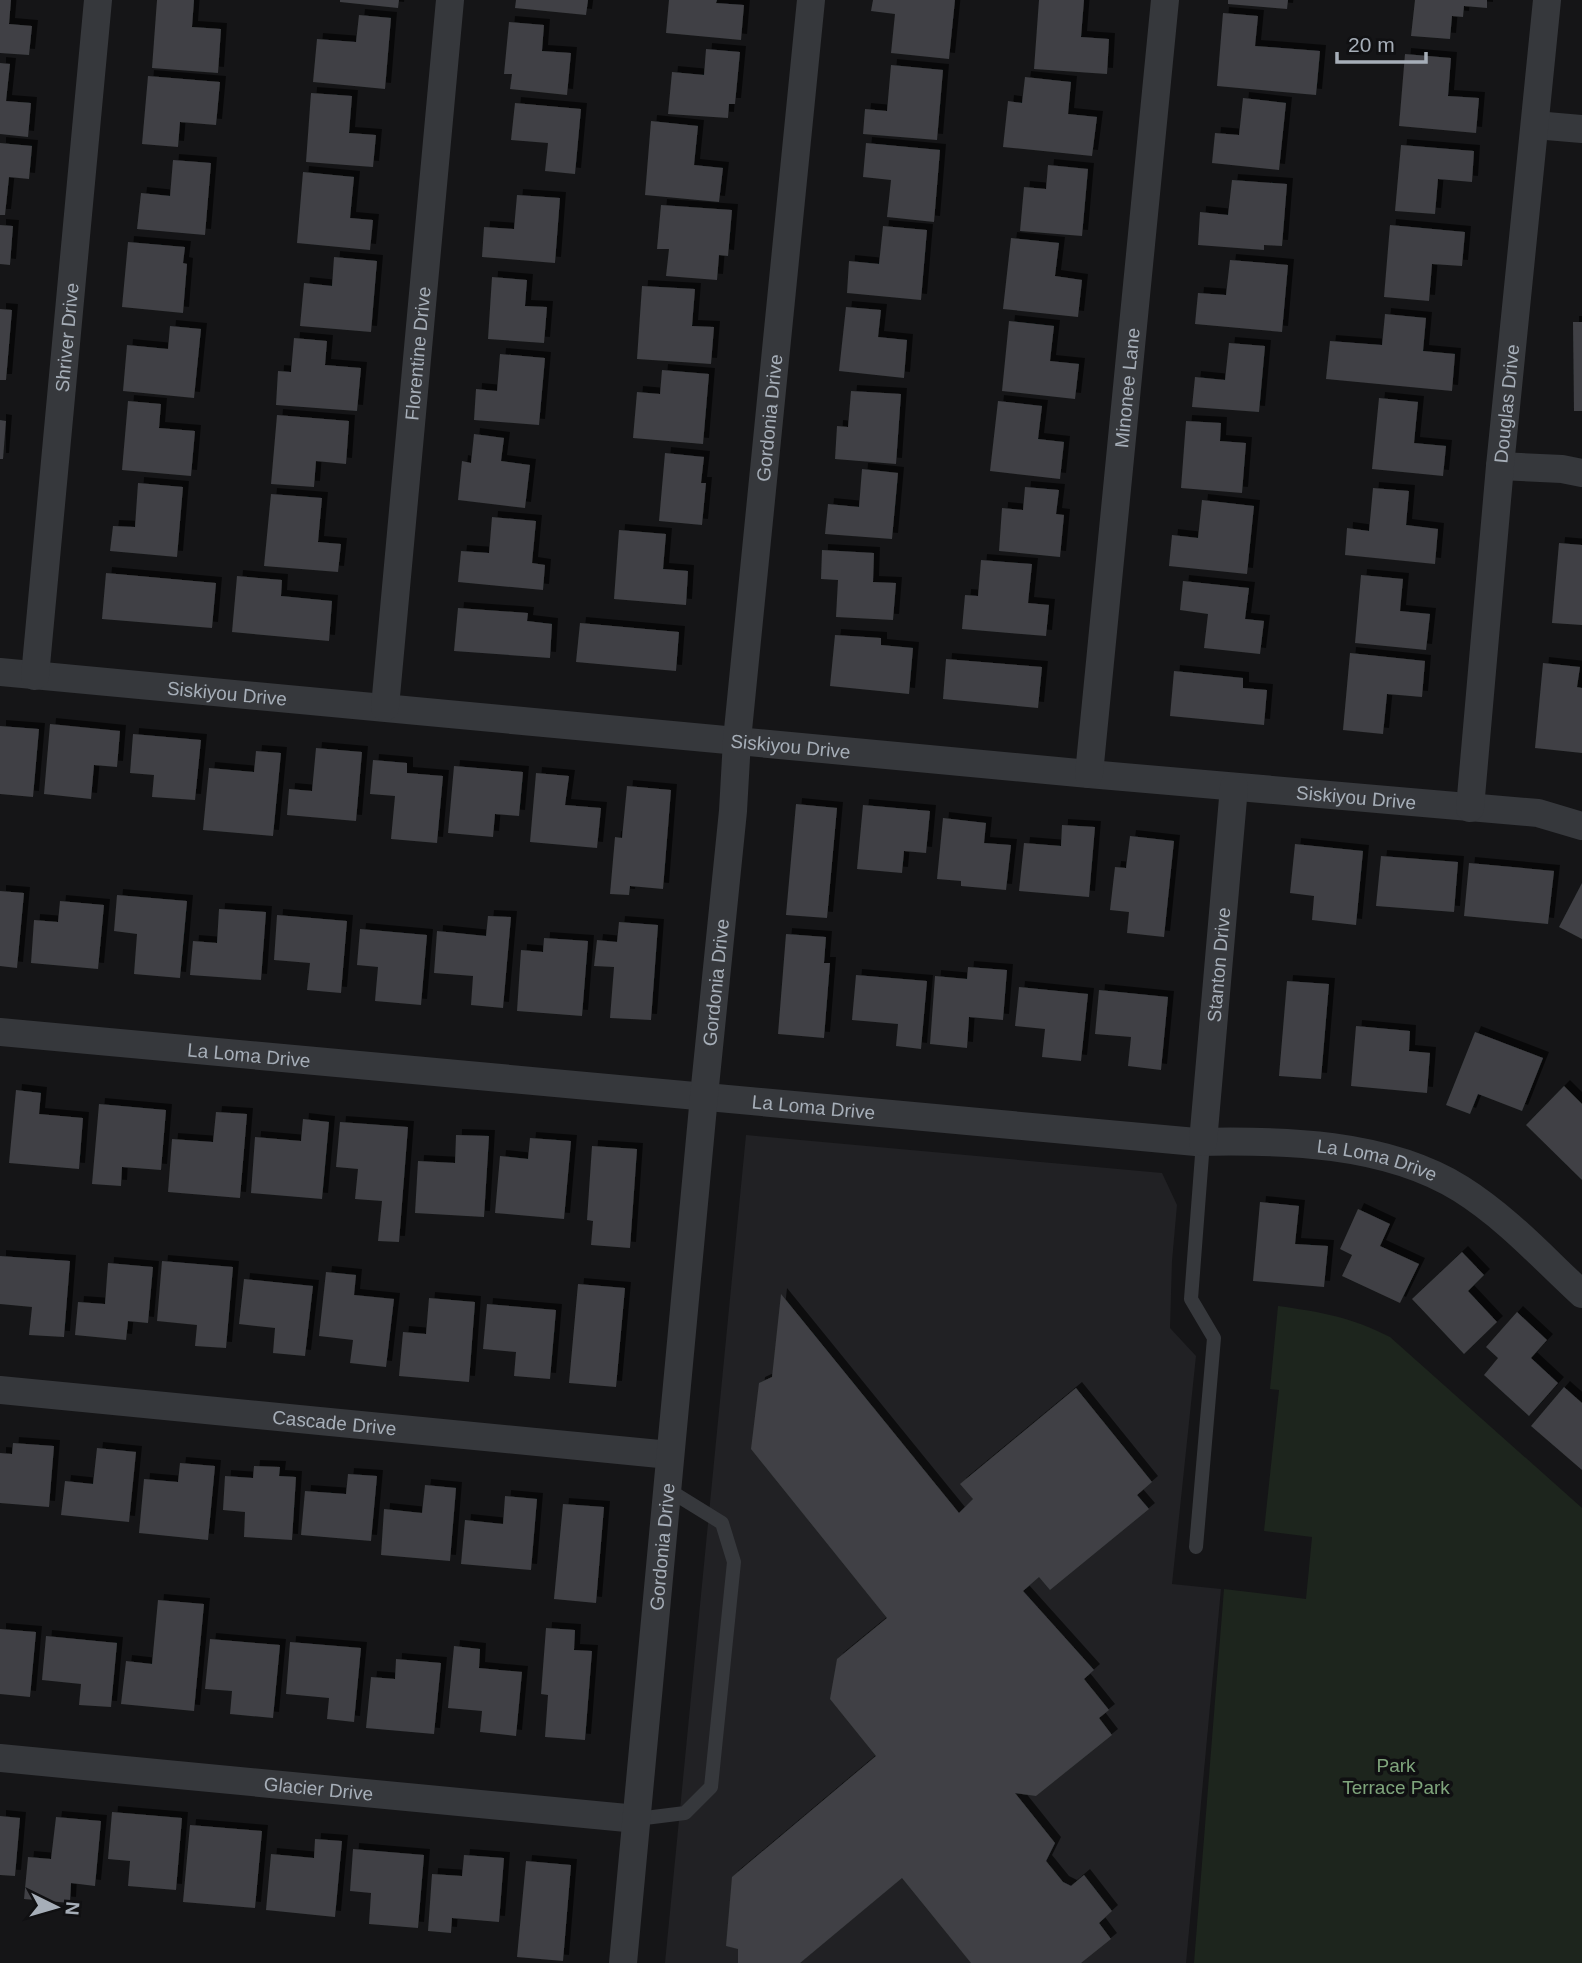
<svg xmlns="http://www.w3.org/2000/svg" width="1582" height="1963" viewBox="0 0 1582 1963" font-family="Helvetica,sans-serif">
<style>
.built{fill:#212124}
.green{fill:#1d251d}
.building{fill:#3f4044;filter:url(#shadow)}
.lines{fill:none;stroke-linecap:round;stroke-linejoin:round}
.service{stroke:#36383c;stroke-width:14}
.minor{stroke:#36383c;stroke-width:28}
.labels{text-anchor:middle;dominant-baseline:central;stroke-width:7;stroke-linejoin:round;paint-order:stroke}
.street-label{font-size:19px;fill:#a6aeb8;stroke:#101012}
.park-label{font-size:19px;fill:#7fa57c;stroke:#101012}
</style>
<defs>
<filter id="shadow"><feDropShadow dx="6" dy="-6" stdDeviation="0" flood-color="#0009"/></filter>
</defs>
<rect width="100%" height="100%" fill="#151517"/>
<path class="built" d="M746,1135L1162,1173L1177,1205L1172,1261L1170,1328L1196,1356L1172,1584L1221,1589L1186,1963H665Z"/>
<path class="green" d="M1278,1306C1321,1312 1351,1317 1390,1337L1582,1508V1963H1194L1224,1589L1306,1599L1312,1537L1264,1531L1279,1390L1270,1389Z"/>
<g class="building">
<path d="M0,0H11L9,24L32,26L29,55L0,53Z"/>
<path d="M157,0H194L192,27L221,29L218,73L152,68Z"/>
<path d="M340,0H399L398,8L340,2Z"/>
<path d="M516,0H588L586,15L515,8Z"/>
<path d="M669,0H717L716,3L744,5L741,40L666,33Z"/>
<path d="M873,0H955L949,59L891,53L895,14L871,11Z"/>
<path d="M1039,0H1084L1081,37L1109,39L1107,74L1034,69Z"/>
<path d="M1228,0H1288L1287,9L1228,4Z"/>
<path d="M1415,0H1487V8L1464,6L1463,17L1452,16L1450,39L1411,36Z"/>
<path d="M1223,13L1258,16L1255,46L1320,51L1316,95L1217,86Z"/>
<path d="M359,15L391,18L385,89L313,82L317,39L356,42Z"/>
<path d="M509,22L544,25L542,51L571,53L567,95L510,89L512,74H504Z"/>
<path d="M706,49L740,52L735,104H729L728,118L668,114L672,72L704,75Z"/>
<path d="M1405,54L1451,58L1448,96L1479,98L1476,133L1399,126Z"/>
<path d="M0,63L10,64L6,101L31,103L28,137L0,134Z"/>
<path d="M891,65L943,70L937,140L863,134L865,109L887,111Z"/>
<path d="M148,76L220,82L216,125L180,122L178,147L142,144Z"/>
<path d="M1025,77L1071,82L1068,114L1097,117L1092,156L1003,147L1008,101L1022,103Z"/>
<path d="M311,93L352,96L349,133L376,135L373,167L306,162Z"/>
<path d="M1243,98L1286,103L1279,170L1212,163L1215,133L1239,135Z"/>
<path d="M515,103L581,109L575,174L545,171L548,143L511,140Z"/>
<path d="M651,121L698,126L694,165L723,168L719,202L645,195Z"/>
<path d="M0,143L32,146L29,179L9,177L5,215H0Z"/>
<path d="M866,143L940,150L934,222L887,217L891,180L863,177Z"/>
<path d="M1401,145L1474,151L1472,182L1438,179L1435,214L1395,211Z"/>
<path d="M173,160L211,163L205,235L137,229L141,193L170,196Z"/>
<path d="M1048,165L1088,169L1082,236L1020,231L1024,187L1046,189Z"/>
<path d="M303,172L354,177L350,218L373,220L370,250L297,243Z"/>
<path d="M1232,180L1287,184L1282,246L1264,245V250L1198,245L1200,212L1228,215Z"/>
<path d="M517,195L560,198L555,263L482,257L484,227L514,229Z"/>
<path d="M661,205L732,210L728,256L719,255L717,280L666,276L669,249H657Z"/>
<path d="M0,225L13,226L10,265L0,264Z"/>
<path d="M1390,225L1465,232L1462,266L1432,264L1429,301L1384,297Z"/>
<path d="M883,226L927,230L921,300L847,293L849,261L879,264Z"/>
<path d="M1011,238L1059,243L1055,276L1082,280L1078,317L1003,309Z"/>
<path d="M128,242L185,247L183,263L187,264L183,313L122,307Z"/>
<path d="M334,257L377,261L371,332L300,326L304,283L332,286Z"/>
<path d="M1230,260L1288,265L1282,332L1195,324L1198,293L1226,295Z"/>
<path d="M492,277L527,280L525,306L547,307L544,343L488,339Z"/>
<path d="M642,286L695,289L692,326L714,327L711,364L637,359Z"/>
<path d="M846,307L881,310L878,337L907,340L904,378L839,371Z"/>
<path d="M0,309L12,310L6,380H0Z"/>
<path d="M1385,314L1426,318L1423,351L1455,354L1452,391L1326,379L1330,341L1382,345Z"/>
<path d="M1009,321L1054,326L1050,361L1079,364L1075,399L1002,391Z"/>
<path d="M1573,322H1582V411H1574Z"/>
<path d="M170,326L201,329L194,398L123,391L127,345L168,349Z"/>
<path d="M294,338L327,341L325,365L361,368L357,411L276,405L278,371L291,372Z"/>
<path d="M1229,343L1265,346L1259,412L1192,407L1195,377L1225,380Z"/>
<path d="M500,354L545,358L539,425L474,420L476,389L497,391Z"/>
<path d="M662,370L709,374L703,444L633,438L637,392L660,394Z"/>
<path d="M851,391L901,394L896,464L835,459L837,426L848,427Z"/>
<path d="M1379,398L1418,402L1414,443L1446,446L1443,476L1372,469Z"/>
<path d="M128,401L161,404L159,428L195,431L191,476L122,470Z"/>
<path d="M998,401L1042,406L1038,439L1064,442L1060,479L990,471Z"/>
<path d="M277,415L349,421L346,464L316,461L314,487L271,484Z"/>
<path d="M0,420L6,421L3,459H0Z"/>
<path d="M1186,421L1221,423L1220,441L1246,443L1242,493L1181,488Z"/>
<path d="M474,434L504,438L501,461L530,465L525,508L458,500L462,461L471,463Z"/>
<path d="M665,453L704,457L701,483H706L702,525L659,521Z"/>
<path d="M862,469L898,473L892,539L825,534L828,504L859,507Z"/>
<path d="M138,483L183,487L177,557L110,551L113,526L135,527Z"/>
<path d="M1025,487L1059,490L1056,514L1064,515L1060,557L999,551L1002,508L1023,510Z"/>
<path d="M1373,488L1409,491L1406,525L1438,529L1435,564L1345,555L1347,528L1369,531Z"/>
<path d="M271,494L322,498L318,542L341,544L338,572L264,566Z"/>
<path d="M1202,500L1254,506L1247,574L1169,566L1172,535L1198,538Z"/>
<path d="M492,517L536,521L532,563L545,565L543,590L458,582L461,551L489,553Z"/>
<path d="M619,530L666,534L663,569L688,571L686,605L614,599Z"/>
<path d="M1559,543L1582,545V625L1552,623Z"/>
<path d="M822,550L874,553L873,582L896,583L893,620L836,617L838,580L821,579Z"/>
<path d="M981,560L1032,564L1028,603L1049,605L1046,636L962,629L965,595L978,596Z"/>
<path d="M106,573L216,583L212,628L102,619Z"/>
<path d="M1361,575L1403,579L1400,611L1430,614L1426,650L1355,643Z"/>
<path d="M237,576L282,580L281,596L332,601L329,641L232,632Z"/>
<path d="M1183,581L1249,588L1245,619L1264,621L1260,654L1204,648L1208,614L1180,610Z"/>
<path d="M458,608L528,613L527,621L552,624L550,658L454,651Z"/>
<path d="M580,623L679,632L676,671L576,662Z"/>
<path d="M835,635L881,638V645L913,648L909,694L830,686Z"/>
<path d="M1350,653L1425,661L1422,697L1387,694L1383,734L1343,730Z"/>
<path d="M946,659L1042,667L1038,708L943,699Z"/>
<path d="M1543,663L1580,667L1577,687L1582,688V753L1535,748Z"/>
<path d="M1174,671L1243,678V688L1267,690L1264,725L1170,716Z"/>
<path d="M50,724L120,731L117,767L94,765L91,799L44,794Z"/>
<path d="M0,726L39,729L33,797L0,794Z"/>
<path d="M133,734L201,740L195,800L152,797L154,775L130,773Z"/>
<path d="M316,748L362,752L356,821L287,815L289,789L312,791Z"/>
<path d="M256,751L281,753L273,836L203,830L209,768L254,772Z"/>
<path d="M373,760L407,763V773L443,776L437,843L391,839L395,796L370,794Z"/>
<path d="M454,766L523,772L519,816L495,814L493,837L448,833Z"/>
<path d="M536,773L569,776L565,805L601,808L597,848L530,842Z"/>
<path d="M627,786L671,790L663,889L630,886L629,895L610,894L615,837L622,838Z"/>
<path d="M796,804L837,808L827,918L786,915Z"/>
<path d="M863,805L930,811L926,853L904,851L902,873L857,869Z"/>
<path d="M943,818L986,823L984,843L1011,845L1006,890L961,886V881L937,879Z"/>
<path d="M1062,825L1095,827L1089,897L1019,891L1024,843L1061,846Z"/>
<path d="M1130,836L1174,841L1164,937L1127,933L1129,912L1110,910L1115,867L1126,868Z"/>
<path d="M1295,844L1363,851L1356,925L1312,920L1314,896L1290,893Z"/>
<path d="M1381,856L1458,862L1454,912L1376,906Z"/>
<path d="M1469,863L1554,871L1548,924L1464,916Z"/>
<path d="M1582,883V939L1559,927Z"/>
<path d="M0,891L24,893L17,968L0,966Z"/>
<path d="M117,895L187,901L180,978L134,974L137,934L114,931Z"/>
<path d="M60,901L104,905L98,969L31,963L34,920L58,922Z"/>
<path d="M219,909L266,912L261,980L190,975L193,941L217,943Z"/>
<path d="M277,915L347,921L341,993L307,990L310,963L274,960Z"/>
<path d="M488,916L511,917L503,1008L471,1005L473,976L434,973L437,931L486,936Z"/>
<path d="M619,922L658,925L651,1020L610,1018L614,967L594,966L597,940L617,942Z"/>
<path d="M360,929L427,935L421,1005L375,1001L378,967L357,965Z"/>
<path d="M786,934L826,937L824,963H830L824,1038L778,1034Z"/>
<path d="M544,938L588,941L582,1016L517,1011L521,950L543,952Z"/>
<path d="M968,967L1007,970L1003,1020L969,1017L967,1048L930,1044L935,976L967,979Z"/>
<path d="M856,975L927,981L921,1049L896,1046L898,1024L852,1020Z"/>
<path d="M1287,981L1329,984L1321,1079L1279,1076Z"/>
<path d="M1019,987L1088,994L1081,1061L1042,1057L1045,1029L1015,1026Z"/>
<path d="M1099,990L1168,997L1161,1070L1128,1066L1131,1037L1095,1034Z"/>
<path d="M1356,1026L1410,1031L1409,1051L1430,1053L1427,1093L1351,1086Z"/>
<path d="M1475,1032L1543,1058L1522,1111L1478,1094L1470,1114L1446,1105Z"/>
<path d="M1564,1086L1582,1104V1180L1526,1125Z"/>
<path d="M16,1090L41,1093L39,1114L83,1118L79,1169L9,1163Z"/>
<path d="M99,1104L166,1110L161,1170L122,1167L121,1186L92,1184Z"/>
<path d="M216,1112L247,1114L240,1198L168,1192L172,1139L213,1142Z"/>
<path d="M303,1119L329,1122L322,1199L251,1193L255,1137L301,1141Z"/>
<path d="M340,1122L408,1127L399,1242L378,1241L382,1201L355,1199L358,1169L336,1167Z"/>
<path d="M456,1135L489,1136L484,1217L415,1213L418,1161L455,1163Z"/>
<path d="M530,1138L571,1141L564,1219L495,1213L500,1156L528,1159Z"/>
<path d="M592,1146L637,1149L630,1248L591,1245L593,1221L587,1220Z"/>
<path d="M1260,1202L1299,1206L1295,1244L1328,1246L1324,1287L1253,1281Z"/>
<path d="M1358,1209L1390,1224L1380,1246L1419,1264L1400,1303L1342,1276L1352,1255L1340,1249Z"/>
<path d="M1462,1252L1484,1275L1468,1291L1497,1322L1464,1354L1412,1299Z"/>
<path d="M0,1256L70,1261L64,1337L29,1335L32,1307L0,1304Z"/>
<path d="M162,1261L233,1267L226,1348L195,1346L197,1325L157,1321Z"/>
<path d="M108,1263L153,1267L148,1323L128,1321L126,1340L75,1335L78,1302L105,1304Z"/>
<path d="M326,1272L356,1275L354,1295L394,1299L386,1367L350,1363L353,1340L319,1336Z"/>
<path d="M244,1279L313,1286L305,1356L273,1353L275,1328L239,1324Z"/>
<path d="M578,1284L625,1288L616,1387L569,1383Z"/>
<path d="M781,1294L959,1513L973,1499L960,1484L1076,1388L1152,1482L1137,1495L1149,1509L1050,1590L1039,1577L1023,1591L1094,1670L1084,1679L1109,1710L1099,1718L1112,1735L1036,1796L1015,1793L1055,1843L1046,1861L1063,1882L1071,1886L1084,1875L1112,1911L1099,1923L1111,1939L1081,1963H971L902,1878L800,1963H738V1949L726,1946L732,1877L876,1756L830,1699L837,1659L887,1618L751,1449L759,1383L772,1377Z"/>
<path d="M429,1298L475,1302L469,1382L399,1376L403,1332L426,1334Z"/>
<path d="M487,1304L556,1310L550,1379L514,1376L516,1352L483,1349Z"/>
<path d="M1517,1312L1547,1340L1531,1358L1558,1383L1529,1416L1484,1375L1498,1358L1486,1347Z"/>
<path d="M1564,1387L1582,1403V1470L1531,1426Z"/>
<path d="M13,1443L54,1446L49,1507L0,1503V1453L12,1454Z"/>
<path d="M97,1448L136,1452L129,1522L61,1515L65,1481L93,1484Z"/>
<path d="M180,1463L215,1466L208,1540L139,1533L144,1479L178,1482Z"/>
<path d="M254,1466L280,1467L279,1476L296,1477L292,1540L244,1537L245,1512L223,1510L225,1476L253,1478Z"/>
<path d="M348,1474L377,1476L371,1541L301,1535L305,1491L346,1494Z"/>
<path d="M425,1485L456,1488L450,1561L381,1555L384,1509L422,1513Z"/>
<path d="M505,1496L537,1499L531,1570L461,1564L465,1520L503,1524Z"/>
<path d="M563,1504L604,1507L596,1603L554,1599Z"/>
<path d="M158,1600L204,1604L194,1711L121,1704L126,1661L152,1664Z"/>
<path d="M546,1628L575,1630L574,1650L592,1651L585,1740L545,1737L548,1695L541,1694Z"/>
<path d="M0,1629L36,1632L30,1697L0,1694Z"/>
<path d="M46,1636L117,1643L111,1707L79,1705L81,1684L42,1680Z"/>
<path d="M210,1639L280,1645L273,1718L230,1714L232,1691L205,1689Z"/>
<path d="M290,1642L361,1648L354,1722L327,1719L329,1698L286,1694Z"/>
<path d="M454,1646L480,1649L479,1668L522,1672L516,1736L480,1732L482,1711L448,1708Z"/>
<path d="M396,1659L441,1663L434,1734L366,1728L371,1677L395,1679Z"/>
<path d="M112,1812L182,1818L176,1890L128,1886L130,1861L108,1859Z"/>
<path d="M0,1816L20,1818L15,1876L0,1875Z"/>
<path d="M56,1817L101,1821L95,1886L71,1883L70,1903L24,1899L28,1857L51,1859Z"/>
<path d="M190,1825L262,1831L255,1908L183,1902Z"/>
<path d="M315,1839L342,1841L335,1917L266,1910L271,1854L314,1858Z"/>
<path d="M353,1849L424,1855L418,1928L369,1924L371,1893L350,1891Z"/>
<path d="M464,1855L504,1858L499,1922L452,1918L451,1933L428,1931L432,1874L462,1876Z"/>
<path d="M526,1861L571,1865L563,1961L517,1957Z"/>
</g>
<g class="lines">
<g class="service">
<path d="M1196,1547L1214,1338L1191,1299L1203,1142"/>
<path d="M637,1819L685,1813L711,1787L734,1562L722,1523L667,1489"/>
</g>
<g class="minor">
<path d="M1535,125L1582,129"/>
<path d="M1500,466L1562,469L1582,473"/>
<path id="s1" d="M0,672L1089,774L1538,813L1582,826"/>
<path id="s2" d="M35,676L98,0"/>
<path id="s3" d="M385,707L450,0"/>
<path id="s4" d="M1089,774L1165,0"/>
<path id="s5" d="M1470,808L1500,466L1547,0"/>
<path id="s6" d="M0,1032L1196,1142C1282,1140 1386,1142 1461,1189C1507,1218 1543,1258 1582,1294"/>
<path id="s7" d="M1203,1142L1234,787"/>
<path id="s8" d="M0,1390L670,1455"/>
<path id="s9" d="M0,1758L637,1819"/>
<path id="s10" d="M623,1963L704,1096L733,811L737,740L811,0"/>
</g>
</g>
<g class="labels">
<g class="street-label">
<text stroke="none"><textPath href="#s2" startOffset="340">Shriver Drive</textPath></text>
<text stroke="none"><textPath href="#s3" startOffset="355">Florentine Drive</textPath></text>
<text stroke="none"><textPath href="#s4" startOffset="388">Minonee Lane</textPath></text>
<text stroke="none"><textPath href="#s5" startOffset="406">Douglas Drive</textPath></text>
<text stroke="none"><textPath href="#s10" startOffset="1552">Gordonia Drive</textPath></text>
<text stroke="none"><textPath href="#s1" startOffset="228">Siskiyou Drive</textPath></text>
<text stroke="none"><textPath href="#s1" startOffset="794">Siskiyou Drive</textPath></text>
<text stroke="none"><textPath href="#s1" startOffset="1362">Siskiyou Drive</textPath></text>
<text stroke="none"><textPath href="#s7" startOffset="178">Stanton Drive</textPath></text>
<text stroke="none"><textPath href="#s10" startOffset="985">Gordonia Drive</textPath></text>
<text stroke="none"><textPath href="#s6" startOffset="250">La Loma Drive</textPath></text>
<text stroke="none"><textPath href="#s6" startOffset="817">La Loma Drive</textPath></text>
<text stroke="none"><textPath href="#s6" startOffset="1384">La Loma Drive</textPath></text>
<text stroke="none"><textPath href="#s8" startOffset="336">Cascade Drive</textPath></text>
<text stroke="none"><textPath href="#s10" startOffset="418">Gordonia Drive</textPath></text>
<text stroke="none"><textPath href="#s9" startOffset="320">Glacier Drive</textPath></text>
</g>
<g class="park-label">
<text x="1396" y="1765">Park<tspan x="1396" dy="22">Terrace Park</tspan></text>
</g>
</g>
<g transform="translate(56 1907) rotate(95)" stroke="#101012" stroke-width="5" paint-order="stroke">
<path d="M0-5L12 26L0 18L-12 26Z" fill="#a6aeb8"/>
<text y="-10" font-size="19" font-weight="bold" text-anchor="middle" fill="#a6aeb8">N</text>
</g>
<path d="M1337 52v10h89v-10" fill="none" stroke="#a6aeb8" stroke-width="3.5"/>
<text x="1348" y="52" font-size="21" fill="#a6aeb8" stroke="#101012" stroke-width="5" paint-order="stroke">20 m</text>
</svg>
